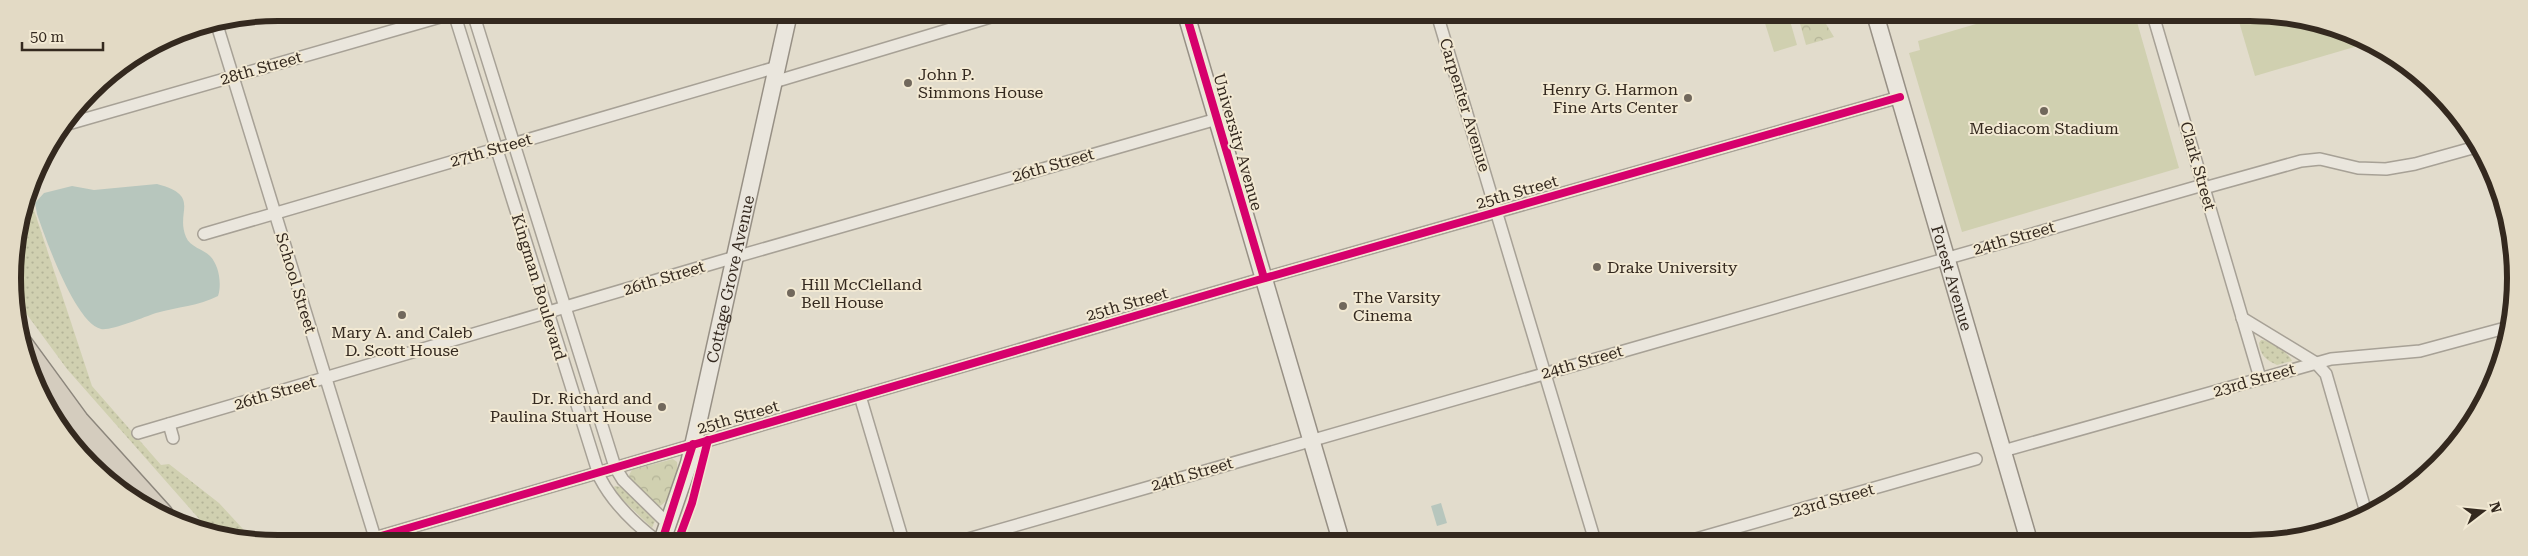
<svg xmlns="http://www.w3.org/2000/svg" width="2528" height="556" viewBox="0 0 2528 556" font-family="'Roboto Serif',serif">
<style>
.grass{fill:url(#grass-dots)}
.forest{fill:url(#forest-crowns)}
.pitch{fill:#d0d0b0}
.water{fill:#b7c6bd}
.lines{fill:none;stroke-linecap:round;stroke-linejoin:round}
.street-casing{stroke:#a7a196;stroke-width:14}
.secondary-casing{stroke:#979085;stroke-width:19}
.highway-casing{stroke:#8c867c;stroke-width:24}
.street{stroke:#eae6dd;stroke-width:11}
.secondary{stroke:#eae6dd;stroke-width:16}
.highway{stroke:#d4ccbe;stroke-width:21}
.cycleway-casing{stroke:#f2e9d3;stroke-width:11}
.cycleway{stroke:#d6006c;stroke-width:8}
.poi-dot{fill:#71685c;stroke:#f2e9d3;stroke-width:2}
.labels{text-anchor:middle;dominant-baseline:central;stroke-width:4;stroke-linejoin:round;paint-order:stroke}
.street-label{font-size:16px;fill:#34291f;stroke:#f2e9d3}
.poi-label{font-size:16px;fill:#34291f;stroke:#f2e9d3;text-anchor:start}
.rim{fill:none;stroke:#34291f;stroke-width:6}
</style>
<defs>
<pattern id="grass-dots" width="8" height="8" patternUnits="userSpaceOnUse" patternTransform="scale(1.25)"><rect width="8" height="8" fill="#d0d0b0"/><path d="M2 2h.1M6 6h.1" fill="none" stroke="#b3b397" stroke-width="1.8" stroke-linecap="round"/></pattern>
<pattern id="forest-crowns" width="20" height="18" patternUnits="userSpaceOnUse" patternTransform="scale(1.25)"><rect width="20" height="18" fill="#d0d0b0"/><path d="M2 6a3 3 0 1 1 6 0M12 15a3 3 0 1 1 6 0" fill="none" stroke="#b3b397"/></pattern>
</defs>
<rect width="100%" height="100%" fill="#e2dccc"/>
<g class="grass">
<path d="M30,198L92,386L161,465L169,464L219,503L254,541H243L208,529L67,369L17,301L13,260Z"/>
<path d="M2261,340C2270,340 2289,353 2292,361L2277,365C2266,360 2260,355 2259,343Z"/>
<path d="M615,486L621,487L655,521L652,528L619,496L614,487Z"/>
</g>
<g class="forest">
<path d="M1806,14H1820L1834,37L1806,45L1799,20Z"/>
<path d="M673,459L677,462C679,473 670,503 659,506L630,480L629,475L632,470Z"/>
</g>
<g class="pitch">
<path d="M1783,14H1788L1797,45L1774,52L1764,20Z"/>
<path d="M2010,14L2135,15L2179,168L1962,232L1909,53L1920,50L1918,41Z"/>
<path d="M2237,15H2285L2368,43L2255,76Z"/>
</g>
<g class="water">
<path d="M157,184C202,196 175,211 186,237C190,247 203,249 210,256C219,265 222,284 218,296C199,306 177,307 156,313C144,317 111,331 101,329C75,323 45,237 37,214L35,203L44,193L72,186L94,190Z"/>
<path d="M1441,503L1447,523L1437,526L1431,506Z"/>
</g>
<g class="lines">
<defs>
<g id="street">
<path d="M454,13L600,478C613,503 635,524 657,541"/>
<path d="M473,13L615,467L623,480L668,524"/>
<path d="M1437,14L1595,541"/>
<path d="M2153,15L2260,378"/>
<path d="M217,25L376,541"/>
<path d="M774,82L1004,13"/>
<path d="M68,124L454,13"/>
<path d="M2204,188L2301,161L2320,159L2358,168L2386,169L2415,164L2476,147"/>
<path d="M204,234L777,67"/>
<path d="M2242,318L2316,363L2326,374L2367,516"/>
<path d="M860,396L903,541"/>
<path d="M169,424L173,438"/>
<path d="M138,433L718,262L1217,119"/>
<path d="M2003,451L2331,359L2420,351L2509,327"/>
<path d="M364,541L1251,282L1900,97"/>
<path d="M961,541L2203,185"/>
<path d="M1689,541L1976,459"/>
</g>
<g id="secondary">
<path d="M1186,14L1341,541"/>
<path id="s1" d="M1875,14L2029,541"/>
<path id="s2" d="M662,541L689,463L697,428L789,13"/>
</g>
<path id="highway" d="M21,343L78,421L162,514"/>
</defs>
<use href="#street" class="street-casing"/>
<use href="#secondary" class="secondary-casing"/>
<use href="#highway" class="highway-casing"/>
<use href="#street" class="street"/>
<use href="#secondary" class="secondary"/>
<use href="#highway" class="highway"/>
<defs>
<g id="cycleway">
<path d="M1186,14L1264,278"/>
<path d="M364,541L1251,282L1900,97"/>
<path d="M662,541L693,444"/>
<path d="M678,541L692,503L708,440"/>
</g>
</defs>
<use href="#cycleway" class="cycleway-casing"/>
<use href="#cycleway" class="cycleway"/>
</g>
<g class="poi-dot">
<circle cx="908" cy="83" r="5"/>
<circle cx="1688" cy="98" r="5"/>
<circle cx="2044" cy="111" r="5"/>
<circle cx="1597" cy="267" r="5"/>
<circle cx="791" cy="293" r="5"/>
<circle cx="1343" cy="306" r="5"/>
<circle cx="402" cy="315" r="5"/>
<circle cx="662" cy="407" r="5"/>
</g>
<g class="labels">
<g class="street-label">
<text transform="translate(261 68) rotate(-16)">28th Street</text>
<text transform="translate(1465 105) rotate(73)">Carpenter Avenue</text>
<text transform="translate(1238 142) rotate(74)">University Avenue</text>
<text transform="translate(491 150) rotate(-16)">27th Street</text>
<text transform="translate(1053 165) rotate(-16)">26th Street</text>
<text transform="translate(2198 166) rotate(74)">Clark Street</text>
<text transform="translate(1517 192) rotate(-16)">25th Street</text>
<text transform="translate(2014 238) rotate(-16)">24th Street</text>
<text transform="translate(664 278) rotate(-17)">26th Street</text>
<text stroke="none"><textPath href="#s1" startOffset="275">Forest Avenue</textPath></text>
<text stroke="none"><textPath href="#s2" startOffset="271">Cottage Grove Avenue</textPath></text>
<text transform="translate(296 283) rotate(73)">School Street</text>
<text transform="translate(539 287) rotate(73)">Kingman Boulevard</text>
<text transform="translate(1127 304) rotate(-16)">25th Street</text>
<text transform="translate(1582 362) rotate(-16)">24th Street</text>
<text transform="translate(2254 380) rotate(-16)">23rd Street</text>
<text transform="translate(275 393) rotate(-16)">26th Street</text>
<text transform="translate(738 417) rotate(-16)">25th Street</text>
<text transform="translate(1192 474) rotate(-16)">24th Street</text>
<text transform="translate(1833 500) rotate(-16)">23rd Street</text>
</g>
<g class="poi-label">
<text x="918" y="74">John P.<tspan x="918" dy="18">Simmons House</tspan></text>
<text x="1678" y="89" text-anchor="end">Henry G. Harmon<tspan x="1678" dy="18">Fine Arts Center</tspan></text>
<text x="2044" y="128" text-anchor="middle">Mediacom Stadium</text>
<text x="1607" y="267">Drake University</text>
<text x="801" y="284">Hill McClelland<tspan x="801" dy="18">Bell House</tspan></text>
<text x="1353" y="297">The Varsity<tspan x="1353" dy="18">Cinema</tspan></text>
<text x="402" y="332" text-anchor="middle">Mary A. and Caleb<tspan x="402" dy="18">D. Scott House</tspan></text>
<text x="652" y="398" text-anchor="end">Dr. Richard and<tspan x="652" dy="18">Paulina Stuart House</tspan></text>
</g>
</g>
<path d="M0 0H2528V556H0ZM278 21H2250A257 257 0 0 1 2507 278V278A257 257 0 0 1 2250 535H278A257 257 0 0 1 21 278V278A257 257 0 0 1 278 21Z" fill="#e3dac5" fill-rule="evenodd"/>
<path class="rim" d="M278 21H2250A257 257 0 0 1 2507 278V278A257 257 0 0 1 2250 535H278A257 257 0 0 1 21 278V278A257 257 0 0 1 278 21Z"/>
<g transform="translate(2483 511) rotate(74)" stroke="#f2e9d3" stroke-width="4" paint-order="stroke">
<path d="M0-4L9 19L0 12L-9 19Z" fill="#34291f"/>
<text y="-8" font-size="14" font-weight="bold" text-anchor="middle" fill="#34291f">N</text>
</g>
<path d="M22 42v8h81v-8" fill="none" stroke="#34291f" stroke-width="2.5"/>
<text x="30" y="42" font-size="15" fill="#34291f" stroke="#f2e9d3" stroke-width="4" paint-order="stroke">50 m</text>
</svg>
